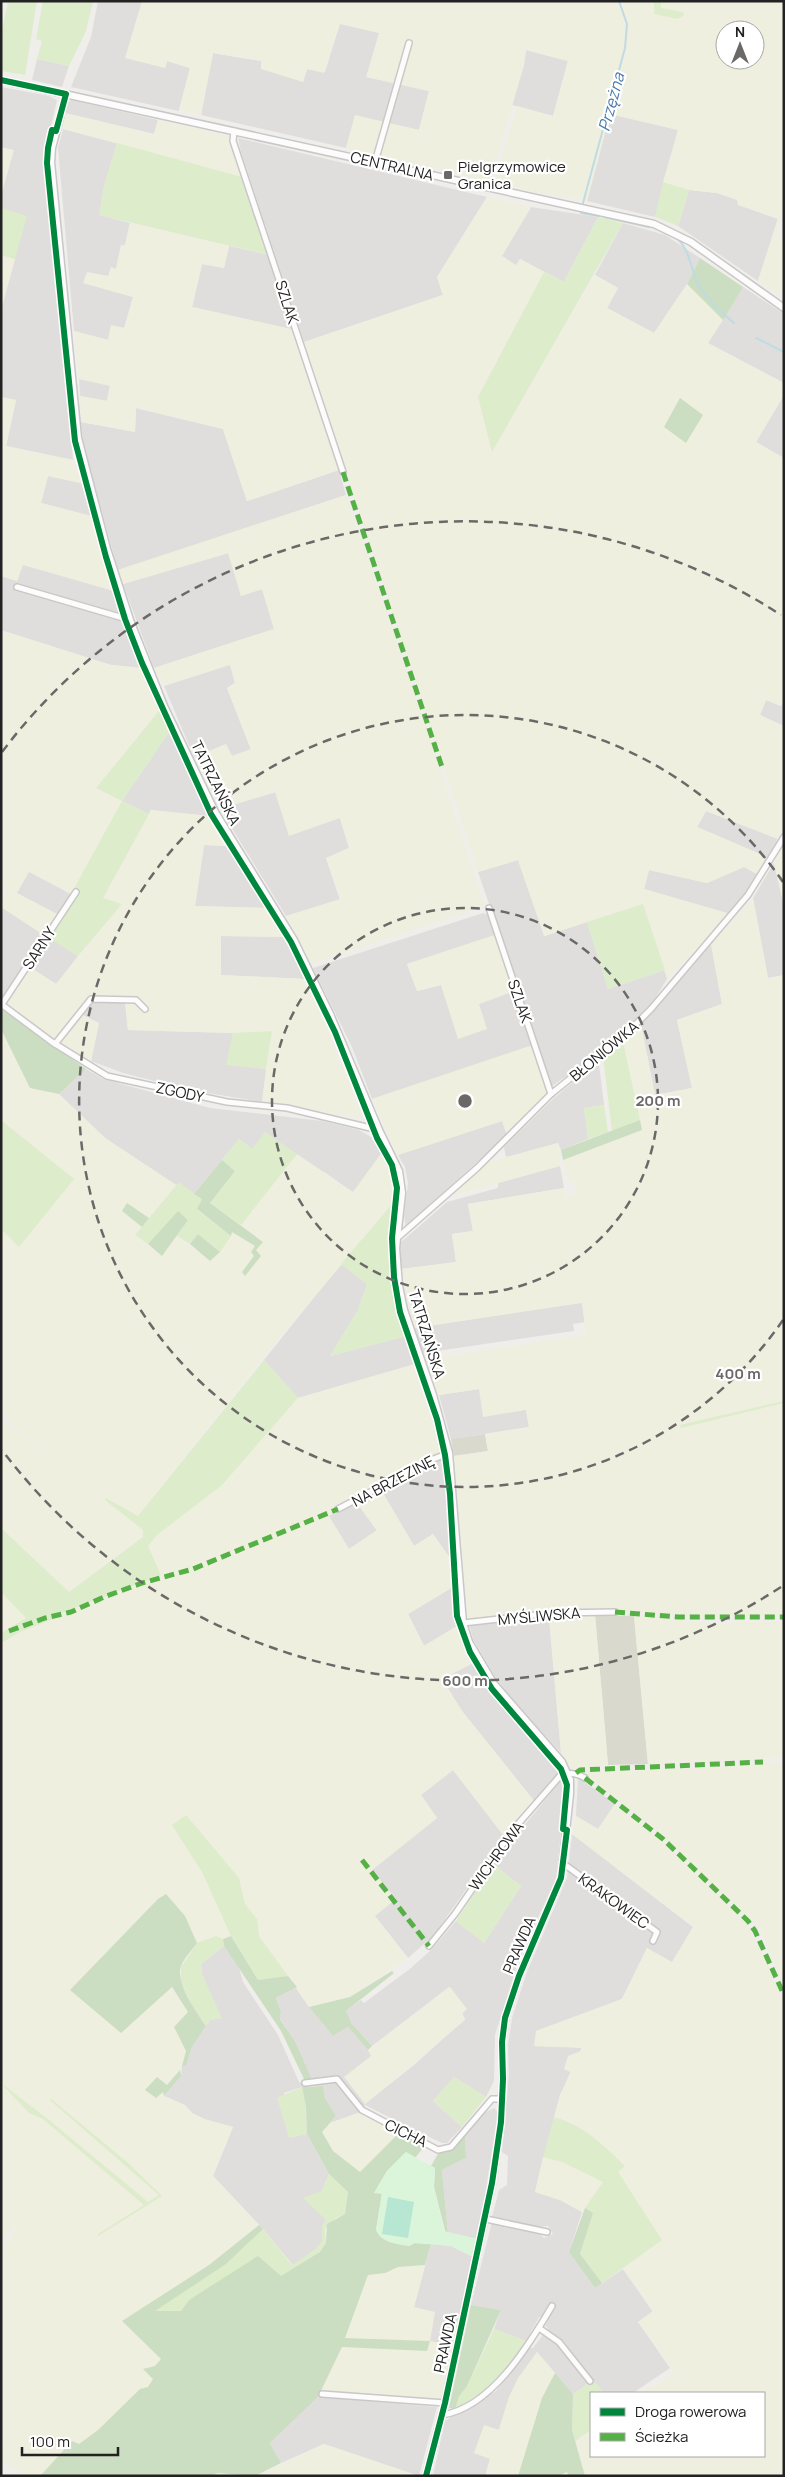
<svg xmlns="http://www.w3.org/2000/svg" width="785" height="2477" viewBox="0 0 785 2477" font-family="Manrope,sans-serif">
<style>
.residential{fill:#dfdedc}
.construction{fill:#d9d9cd}
.farmland{fill:#efefdf;fill-rule:evenodd}
.grass{fill:#ddeccb}
.forest{fill:#cbdec1}
.park{fill:#daf5da}
.pitch{fill:#b7e6d2}
.lines{fill:none;stroke-linecap:round;stroke-linejoin:round}
.stream{stroke:#bfdbe3;stroke-width:2}
.minor-casing{stroke:#c9c8c7;stroke-width:8}
.tertiary-casing{stroke:#c9c8c7;stroke-width:9}
.minor{stroke:#fdfcfc;stroke-width:5}
.tertiary{stroke:#fdfcfc;stroke-width:6}
.quiet{stroke:#55b145;stroke-width:5;stroke-dasharray:10 5;stroke-linecap:butt}
.cycleway-casing{stroke:#fff;stroke-width:9}
.cycleway{stroke:#00873e;stroke-width:6}
.ring{fill:none;stroke:#6a6968;stroke-width:2.5;stroke-dasharray:9 6}
.poi-dot{fill:#6a6968;stroke:#fff;stroke-width:2}
.labels{text-anchor:middle;dominant-baseline:central;stroke-width:4.5;stroke-linejoin:round;paint-order:stroke}
.street-label{font-size:15px;fill:#222;stroke:#fff}
.poi-label{font-size:15px;fill:#222;stroke:#fff;text-anchor:start}
.water-label{font-size:16px;font-style:italic;fill:#4a7aab;stroke:#fff}
.centre{fill:#6a6968;stroke:#fff;stroke-width:2.5}
.ring-label{font-size:15px;text-anchor:middle;font-weight:bold;fill:#6a6968;stroke:#fff;stroke-width:4.5;stroke-linejoin:round;paint-order:stroke}
</style>
<rect width="100%" height="100%" fill="#f0eeeb"/>
<g class="residential">
<path d="M98,1H142L165,68L167,61L190,68L179,111L71,87L91,37Z"/>
<path d="M340,23L379,33L367,77L429,91L419,130L355,116L346,148L201,115L213,53L261,61L303,82L307,69L325,72Z"/>
<path d="M526,50L568,61L553,116L512,105L524,65Z"/>
<path d="M37,59L69,66L62,87L32,80Z"/>
<path d="M1,87L49,96L57,100L46,147L44,168L56,256L73,460L6,446L16,400L1,397V310L15,259L1,255Z"/>
<path d="M71,100L158,120L154,134L65,113L69,102Z"/>
<path d="M610,114L678,130L655,217L587,201Z"/>
<path d="M63,129L117,143L104,186L100,215L130,223L125,245H121L116,269L109,276L84,283L133,297L124,328L108,340L74,331L58,148Z"/>
<path d="M238,138L487,197L437,277L443,295L304,342L241,152Z"/>
<path d="M689,190L717,193L738,200V205L778,219L758,281L678,226Z"/>
<path d="M531,207L598,217L564,282L520,259L516,266L502,256Z"/>
<path d="M623,223L665,235L700,258L687,284L654,333L607,308L618,288L595,275Z"/>
<path d="M229,246L269,255L295,330L192,307L202,264L224,268Z"/>
<path d="M743,287L784,314V383L708,343Z"/>
<path d="M79,379L110,385L107,401L80,396Z"/>
<path d="M784,395V458L756,442Z"/>
<path d="M136,408L223,429L247,501L339,470L346,495L118,570L83,443L81,422L135,432Z"/>
<path d="M48,476L81,483L91,516L41,503Z"/>
<path d="M229,553L241,596L262,589L274,629L154,668L123,584Z"/>
<path d="M23,564L114,591L141,668L111,665L1,630V576L17,581Z"/>
<path d="M230,664L235,683L227,688L251,750L232,756L226,745L194,757L164,686Z"/>
<path d="M766,700L781,706L784,701V726L760,715Z"/>
<path d="M170,731L209,816L151,810L149,814L122,801Z"/>
<path d="M276,792L340,818L349,848L326,858L340,900L286,916L220,809Z"/>
<path d="M706,811L778,839L767,857L697,827Z"/>
<path d="M204,845L228,846L270,908L195,906Z"/>
<path d="M518,860L545,936L587,922L608,989L665,970L667,979L651,1005L591,1059L552,1086L478,872Z"/>
<path d="M774,863L784,906V975L768,978L753,898Z"/>
<path d="M744,867L759,875L730,914L644,889L649,870L707,883Z"/>
<path d="M29,871L71,894L57,914L16,893Z"/>
<path d="M1,907L78,956L56,984L31,968L6,1005L1,1001Z"/>
<path d="M483,913L488,915L495,935L407,964L417,991L441,985L459,1039L479,1004L514,991L533,1045L372,1099L352,1047L313,968Z"/>
<path d="M221,936L286,937L304,979L221,975Z"/>
<path d="M711,944L722,1004L677,1020L692,1088L655,1095L641,1024Z"/>
<path d="M92,1000L125,1002L128,1030L233,1033L227,1064L266,1069L262,1102L190,1090L123,1073L91,1061L99,1023L80,1014Z"/>
<path d="M595,1063L599,1064L604,1105L584,1108L588,1139L561,1150L558,1143L506,1157L504,1147L553,1099Z"/>
<path d="M86,1069L103,1079L210,1108L322,1121L359,1130L376,1140L383,1151L353,1193L326,1173L252,1149L239,1139L194,1194L179,1183L176,1185L105,1138L59,1094Z"/>
<path d="M502,1121L507,1135L406,1226L404,1216L408,1183L405,1167L398,1155Z"/>
<path d="M560,1166L564,1188L468,1204L473,1231L452,1234L456,1262L401,1269L400,1243L447,1202L498,1188V1183Z"/>
<path d="M341,1264L367,1284L358,1310L330,1356L406,1336L415,1364L298,1398L264,1360Z"/>
<path d="M582,1302L585,1322L573,1324L574,1331L423,1353L414,1328Z"/>
<path d="M479,1389L526,1410L529,1427L451,1439L439,1395Z"/>
<path d="M442,1458L454,1564L433,1534L414,1546L383,1493Z"/>
<path d="M357,1503L377,1531L349,1549L328,1516Z"/>
<path d="M453,1587L457,1626L424,1646L408,1614Z"/>
<path d="M548,1612L549,1617L561,1753L508,1695L494,1675L473,1639L468,1619Z"/>
<path d="M473,1663L494,1696L561,1771L535,1802L462,1711L442,1679Z"/>
<path d="M453,1770L504,1836L433,1936L408,1958L375,1916L372,1870L437,1818L421,1795Z"/>
<path d="M578,1777L615,1804L598,1829L576,1816Z"/>
<path d="M563,1778L565,1795L556,1878L518,1962L495,2035L494,2081L486,2097L454,2077L433,2101L462,2127L447,2143H442L410,2128L365,2105L361,2112L330,2123L336,2116L325,2098L323,2086H314L295,2041L280,2018L281,2012L276,1998L297,1987L309,2007L333,2036L348,2027L368,2050L372,2056L365,2104L414,2065L465,2019L449,1987L372,2046L352,2024L346,2011L361,2000L364,2003L411,1968L432,1949L456,1921L484,1943L521,1886L493,1864Z"/>
<path d="M572,1834L693,1927L672,1963L647,1948L622,1999L537,2031L535,2046L582,2047L560,2095L535,2192L560,2200L582,2212L569,2252L595,2288L623,2269L653,2312L638,2322L670,2368L633,2393H604L593,2380L573,2394L537,2352L509,2397L499,2430L484,2426L490,2459L485,2476H433L445,2421L496,2391L529,2347L533,2348L548,2328L545,2326L548,2320L539,2317L526,2341L494,2329L501,2310L471,2305L492,2222L537,2232L544,2238L553,2234L548,2226L538,2227L492,2217L499,2190L507,2185L508,2156L502,2152L509,2075L508,2045L512,2018L527,1972L567,1878Z"/>
<path d="M224,1946L239,1968L243,1982L278,2035L299,2082L302,2083V2087L284,2093L289,2138L307,2134L329,2174L322,2191L326,2220L322,2227V2242L316,2249L293,2265L263,2229L213,2176L233,2127L204,2119L192,2113L185,2105L164,2096L181,2076L182,2066H186L192,2047L210,2020L221,2018L202,1974L201,1964Z"/>
<path d="M494,2108L498,2112L478,2239L448,2234L442,2170L466,2158L465,2136L484,2113Z"/>
<path d="M431,2244L451,2246L473,2257L452,2346L430,2341L414,2307Z"/>
<path d="M318,2397L437,2407L419,2476L324,2444L281,2463L270,2443Z"/>
</g>
<g class="construction">
<path d="M485,1434L488,1451L454,1456L451,1439Z"/>
<path d="M595,1615L634,1616L648,1764L608,1765Z"/>
</g>
<g class="farmland">
<path d="M142,1H445L507,4L508,1H616L617,7L624,8V1H654V14L661,7V1H784V208L776,236L784,239V284L780,296L758,281L778,218L738,205L737,200L717,193L689,190L663,182L678,130L610,114L587,201L494,184L517,106L553,116L568,61L526,50L524,65L490,182L346,148L355,115L419,130L429,91L366,77L379,33L340,24L324,73L307,69L303,82L261,69V61L213,53L201,115L179,110L190,68L167,61L165,68L125,58ZM725,30H755V60H725Z"/>
<path d="M65,113L154,134L158,120L229,136L242,177L63,129Z"/>
<path d="M1,147L14,150L1,196Z"/>
<path d="M487,197L531,207L502,256L516,265L520,259L544,272L478,397L492,451L595,275L618,288L607,308L654,333L687,284L723,320L708,343L784,383V395L756,442L784,458V701L781,706L766,700L760,715L784,726V828L778,839L706,811L697,827L767,857L759,875L744,867L707,883L649,870L644,889L730,914L667,979L643,904L544,936L518,860L478,872L304,342L443,295L437,277Z"/>
<path d="M130,223L229,246L224,268L202,264L192,307L295,330L339,470L247,501L223,429L136,408L135,432L81,422L80,396L107,401L110,386L79,379L74,331L108,340L111,325L125,328L133,297L83,283L87,272L108,276L111,267L116,269L121,245H125Z"/>
<path d="M1,255L15,259L1,310Z"/>
<path d="M1,397L16,400L6,446L73,460L81,483L48,476L41,503L91,516L114,591L23,565L17,581L1,576Z"/>
<path d="M346,495L431,741L484,904L480,908L311,964L286,916L340,899L326,858L349,848L340,818L289,836L275,792L220,808L194,757L226,744L232,756L251,749L227,688L235,683L230,665L164,686L154,668L274,629L262,589L241,596L228,553L123,584L118,570Z"/>
<path d="M6,632L111,665L141,668L160,710L96,788L122,801L71,894L29,872L17,893L57,914L45,936L1,907V899L7,890L1,886V637Z"/>
<path d="M151,810L209,816L228,846L204,845L195,906L270,908L286,937L221,936V975L304,979L320,1011L363,1118L262,1102L272,1031L233,1033L128,1030L125,1002L93,1000L81,1014L99,1023L91,1061L54,1041L6,1005L31,968L56,984L121,905L103,899Z"/>
<path d="M784,848V906L774,863L780,849Z"/>
<path d="M753,898L768,978L784,975V1615L707,1617L600,1609L468,1619L454,1456L488,1451L485,1434L529,1427L526,1410L483,1417L479,1389L439,1395L425,1359L586,1335L582,1303L415,1328L405,1294L401,1269L456,1262L452,1234L473,1231L468,1204L564,1188L566,1198L576,1191L574,1180L569,1183L563,1160L642,1130L623,1042L641,1024L655,1095L692,1088L677,1020L722,1004L711,944Z"/>
<path d="M495,935L514,991L479,1004L487,1029L458,1039L441,985L417,991L407,964Z"/>
<path d="M1,1029L30,1088L59,1094L105,1138L176,1185L149,1218L128,1203L122,1211L142,1227L135,1235L162,1256L176,1236L210,1260L220,1252L232,1232L255,1246L254,1256L242,1272L245,1275L261,1256L255,1250L263,1242L241,1225L297,1154L353,1192L383,1151L392,1177L394,1202L263,1358L138,1516L106,1499L105,1500L143,1530V1537L69,1592L1,1528V1419L51,1456L1,1415V1229L19,1247L1,1122Z"/>
<path d="M533,1045L547,1090L546,1095L507,1135L502,1121L398,1155L372,1099Z"/>
<path d="M558,1143L560,1166L450,1196L486,1163Z"/>
<path d="M415,1364L442,1458L383,1493L414,1546L433,1534L454,1564H451L453,1587L408,1614L424,1646L457,1626L473,1663L442,1679L462,1711L535,1802L504,1836L453,1770L421,1795L437,1818L372,1870L396,1899L375,1916L408,1958L350,1997L309,2007L259,1936L257,1919L245,1904L239,1878L186,1815L173,1824L202,1872L231,1936L223,1939L216,1936L197,1943L184,1916L166,1894L158,1899L70,1990L171,1987L188,2012L174,2027L186,2051L180,2070L163,2092L164,2096L185,2105L192,2113L204,2119L233,2127L213,2176L259,2225L209,2265L122,2321L161,2359L155,2366L143,2369L153,2378L148,2387L140,2389L98,2430L79,2444L72,2441L41,2475L22,2474L6,2462L1,2465V2247L14,2232L22,2217L1,2242V1643L20,1632L56,1619V1615L161,1575L147,1546L157,1535L222,1485L298,1398ZM357,1503L377,1530L349,1549L329,1516Z"/>
<path d="M1,1592L26,1618L1,1633Z"/>
<path d="M595,1615L608,1765L575,1770L571,1769L561,1753L549,1617Z"/>
<path d="M634,1616L708,1623L784,1621V1758L648,1764Z"/>
<path d="M784,1763V1989L762,1931L647,1823L584,1773Z"/>
<path d="M615,1804L648,1830L746,1922L769,1966L784,2005V2476H585L575,2441L591,2430V2456H764V2393H644L675,2372L638,2322L653,2311L623,2269L661,2240L618,2172L625,2165L571,2121L554,2117L560,2095L572,2073L564,2069L568,2056L581,2051L582,2048L534,2046L536,2031L622,1999L647,1948L672,1962L693,1927L572,1834L576,1816L598,1829Z"/>
<path d="M450,1987L467,2009L462,2014L465,2020L365,2104L344,2077L371,2056L368,2050Z"/>
<path d="M361,2112L398,2134L360,2172L333,2151L322,2132L330,2123Z"/>
<path d="M543,2157L562,2162L603,2182L582,2212L560,2200L535,2192Z"/>
<path d="M425,2265L414,2307L435,2312L430,2341L452,2346L440,2399L321,2390L342,2347L427,2351L429,2341L345,2339L368,2275L385,2273L398,2267Z"/>
<path d="M537,2352L555,2373L542,2398L518,2476H501L487,2470L490,2459L474,2453L484,2425L499,2430L509,2397L518,2378Z"/>
<path d="M324,2444L419,2476H256Z"/>
</g>
<g class="grass">
<path d="M8,1H37L25,75L1,71V35Z"/>
<path d="M43,1H93L86,31L69,66L37,59L42,41L36,39Z"/>
<path d="M654,1H661V8L683,12L684,15L678,19L654,14Z"/>
<path d="M117,143L242,177L269,255L99,215L104,186Z"/>
<path d="M663,182L689,190L678,226L655,217Z"/>
<path d="M1,208L27,216L15,259L1,255Z"/>
<path d="M598,217L623,223L492,452L478,397L544,272L564,282Z"/>
<path d="M160,710L170,731L122,801L149,814L103,898L122,904L78,956L49,938L76,897L71,894L122,801L96,788Z"/>
<path d="M643,904L665,970L608,989L587,922Z"/>
<path d="M272,1031L266,1069L226,1065L233,1033Z"/>
<path d="M623,1042L640,1120L612,1131L603,1057Z"/>
<path d="M604,1105L608,1132L588,1139L584,1108Z"/>
<path d="M2,1121L74,1179L19,1247L1,1229Z"/>
<path d="M265,1132L297,1154L241,1225L210,1203L235,1171L222,1160L239,1139L252,1149Z"/>
<path d="M179,1182L202,1199L197,1210L231,1236L220,1252L198,1234L190,1244L177,1236L188,1220L178,1211L148,1244L135,1235Z"/>
<path d="M394,1202C391,1251 391,1289 406,1336L330,1356L358,1310L367,1284L341,1264Z"/>
<path d="M264,1360L298,1398L222,1485L157,1535L148,1546L161,1575L56,1615V1618L20,1632L1,1643V1633L26,1618L1,1592V1528L69,1592L143,1537V1530L105,1500L106,1498L138,1516Z"/>
<path d="M784,1401V1403L681,1428L680,1425Z"/>
<path d="M186,1815L239,1878L245,1904L257,1919L259,1936L288,1976L258,1980L231,1936L202,1872L172,1825Z"/>
<path d="M493,1864L521,1886L484,1943L456,1921Z"/>
<path d="M216,1936L223,1939L224,1946L201,1964L202,1974L222,2018L210,2020L206,2026L193,2007L181,1982V1967L197,1943Z"/>
<path d="M454,2077L486,2097L462,2127L433,2101Z"/>
<path d="M1,2083L49,2120L148,2202L159,2195L50,2100L51,2099L128,2163L162,2196L98,2236V2234L144,2205L43,2119L29,2113Z"/>
<path d="M302,2087L306,2107L307,2134L289,2138L277,2098Z"/>
<path d="M554,2117C584,2125 603,2145 625,2166L618,2172L662,2240L602,2283L580,2254L593,2213L585,2208L603,2182L562,2162L543,2157Z"/>
<path d="M329,2174L348,2192L345,2214L336,2218L325,2229L326,2243L320,2252L296,2268L281,2276L209,2289L189,2300L181,2311H154L226,2264L263,2229L292,2265L316,2249L322,2242V2227L326,2220L303,2198L322,2191Z"/>
<path d="M494,2329L526,2341C502,2376 493,2388 455,2409L458,2396L467,2386Z"/>
<path d="M593,2380L604,2393H591V2430L575,2441L572,2430L573,2394Z"/>
</g>
<g class="forest">
<path d="M700,258L743,287L723,320L687,284Z"/>
<path d="M680,398L703,415L686,443L664,427Z"/>
<path d="M1,1009L86,1069L59,1094L30,1088L1,1029Z"/>
<path d="M640,1120L642,1130L563,1160L561,1150Z"/>
<path d="M222,1160L235,1171L210,1203L263,1242L256,1250L261,1256L245,1276L242,1272L254,1256L251,1252L255,1246L232,1232L231,1236L197,1209L202,1199L194,1194Z"/>
<path d="M127,1203L149,1218L142,1227L122,1211Z"/>
<path d="M178,1211L188,1220L162,1256L148,1244Z"/>
<path d="M198,1234L220,1252L210,1261L190,1244Z"/>
<path d="M166,1894L185,1916L197,1943C192,1950 184,1958 181,1966C175,1983 197,2013 206,2026L192,2047L186,2066H182L186,2051L174,2027L188,2012L172,1987L121,2033L70,1990L158,1899Z"/>
<path d="M231,1936L258,1980L288,1976L297,1987L276,1998L281,2012L280,2019L295,2041L312,2080L304,2079L281,2031L224,1946L223,1939Z"/>
<path d="M392,1971L394,1973L346,2011L352,2024L372,2046L368,2050L348,2027L333,2036L309,2007L350,1997Z"/>
<path d="M180,2070L181,2076L164,2096L163,2092L156,2098L145,2090L157,2077L167,2085Z"/>
<path d="M323,2086L325,2098L336,2116L322,2132L333,2151L360,2172L398,2134L424,2147L415,2158L406,2152L387,2171L374,2193H382L376,2230L409,2246L415,2243L431,2244L425,2265L398,2267L385,2273L368,2275L345,2338L430,2341L427,2351L342,2347L318,2397L270,2443L281,2463L255,2476L218,2473L210,2476H34L41,2475L72,2441L79,2444L98,2430L140,2389L148,2387L153,2379L143,2369L155,2366L161,2359L122,2321L209,2265L259,2225L263,2229L226,2264L155,2311H181L189,2300L258,2256L281,2276L320,2252L326,2243L327,2224L345,2214L348,2192L329,2174L307,2134L306,2107L302,2087Z"/>
<path d="M465,2136L466,2158L442,2170L448,2234H446L434,2187L435,2168L431,2166L439,2152L453,2149Z"/>
<path d="M585,2208L593,2213L580,2254L602,2283L595,2288L569,2252Z"/>
<path d="M471,2305L501,2310L467,2386L459,2396L455,2409L449,2408Z"/>
<path d="M555,2373L573,2394L572,2430L585,2476H569L567,2472L558,2476H518L542,2398Z"/>
</g>
<path class="park" d="M406,2152L435,2168L434,2187L444,2231L478,2239L473,2257L451,2246L414,2243L409,2246C397,2244 381,2243 376,2230L382,2194L374,2193L387,2171Z"/>
<path class="pitch" d="M388,2197L414,2202L408,2238L382,2234Z"/>
<g class="lines">
<g class="stream">
<path d="M583,203L625,48L627,24L619,1"/>
<path d="M581,213L599,216"/>
<path d="M604,217L649,227"/>
<path d="M676,238C690,248 691,271 699,286C708,300 722,313 734,323"/>
<path d="M756,338L784,352"/>
</g>
<defs>
<g id="minor">
<path d="M234,131L233,141L343,472"/>
<path d="M375,162L409,43"/>
<path d="M17,587L130,620"/>
<path d="M489,908L551,1094"/>
<path d="M1,1004L52,1042L107,1076L227,1102L287,1108L379,1130"/>
<path d="M2,1004L76,892"/>
<path d="M55,1044L91,999L136,1000L145,1009"/>
<path d="M396,1239L477,1168L551,1094L628,1032L651,1009L748,895L784,837"/>
<path d="M338,1509L431,1460L449,1453"/>
<path d="M463,1623L554,1613L615,1612"/>
<path d="M564,1864L657,1932L653,1941"/>
<path d="M429,1946L455,1914L512,1831L560,1776C570,1772 576,1773 585,1778"/>
<path d="M305,2083L337,2079L362,2110L438,2150L451,2147L492,2099H502"/>
<path d="M486,2219L547,2232"/>
<path d="M539,2328L559,2342L590,2381"/>
<path d="M322,2394L445,2403"/>
<path d="M442,2415C491,2408 529,2345 552,2306"/>
</g>
<g id="tertiary">
<path d="M1,80L654,224L691,242L784,308"/>
<path d="M66,94L52,148L51,162L78,438L107,549L130,620L164,706L215,812L294,940L330,1014L379,1130L399,1171L402,1193L396,1248L399,1286L404,1310L433,1395L449,1453L463,1623L469,1642L494,1684L562,1762L570,1780V1794L561,1878L519,1976L505,2018L502,2042L503,2079L501,2122L492,2183L445,2403L426,2476"/>
</g>
</defs>
<use href="#minor" class="minor-casing"/>
<use href="#tertiary" class="tertiary-casing"/>
<use href="#minor" class="minor"/>
<use href="#tertiary" class="tertiary"/>
<g class="quiet">
<path d="M343,472L443,770"/>
<path d="M615,1612L678,1617H784"/>
<path d="M9,1631L45,1618L71,1612L104,1597L142,1583L193,1569L338,1509"/>
<path d="M576,1773L580,1770L763,1762"/>
<path d="M585,1778L663,1839L748,1921L755,1931L784,1995"/>
<path d="M362,1860L429,1946"/>
</g>
<defs>
<path id="cycleway" d="M1,80L66,94L56,131L52,130L48,148L47,163L75,441L106,557L125,619L142,663L211,814L291,942L335,1032L377,1138L392,1165L397,1188L392,1238L394,1277L400,1312L437,1419L445,1455L450,1494L457,1616L470,1652L492,1689L561,1769L567,1785L563,1829L567,1830L561,1878L519,1976L505,2018L502,2042L503,2079L501,2122L492,2183L445,2403L426,2476"/>
</defs>
<use href="#cycleway" class="cycleway-casing"/>
<use href="#cycleway" class="cycleway"/>
</g>
<g class="ring">
<circle cx="465" cy="1101" r="193"/>
<path d="M783 1320A386 386 0 1 1 783 882"/>
<path d="M781 1587A580 580 0 0 1 2 1450M2 752A580 580 0 0 1 781 615"/>
</g>
<rect class="poi-dot" x="443" y="170" width="10" height="10" rx="2.5"/>
<g class="labels">
<g class="street-label">
<text transform="translate(392 166) rotate(13)">CENTRALNA</text>
<text transform="translate(287 302) rotate(72)">SZLAK</text>
<text transform="translate(216 783) rotate(64)">TATRZAŃSKA</text>
<text transform="translate(39 948) rotate(-57)">SARNY</text>
<text transform="translate(520 1001) rotate(71)">SZLAK</text>
<text transform="translate(604 1051) rotate(-40)">BŁONIÓWKA</text>
<text transform="translate(180 1092) rotate(12)">ZGODY</text>
<text transform="translate(427 1334) rotate(73)">TATRZAŃSKA</text>
<text transform="translate(393 1481) rotate(-28)">NA BRZEZINĘ</text>
<text transform="translate(539 1616) rotate(-5)">MYŚLIWSKA</text>
<text transform="translate(496 1856) rotate(-54)">WICHROWA</text>
<text transform="translate(614 1901) rotate(36)">KRAKOWIEC</text>
<text transform="translate(519 1945) rotate(-67)">PRAWDA</text>
<text transform="translate(406 2133) rotate(26)">CICHA</text>
<text transform="translate(445 2343) rotate(-78)">PRAWDA</text>
</g>
<g class="poi-label">
<text x="458" y="166">Pielgrzymowice<tspan x="458" dy="17">Granica</tspan></text>
</g>
<g class="water-label">
<text transform="translate(611 102) rotate(-75)">Przężna</text>
</g>
</g>
<circle cx="465" cy="1101" r="8" class="centre"/>
<g class="ring-label">
<text x="658" y="1106">200 m</text>
<text x="738" y="1379">400 m</text>
<text x="465" y="1686">600 m</text>
</g>
<rect width="785" height="2477" fill="none" stroke="#222222" stroke-width="5"/>
<rect x="590" y="2392" width="175" height="65" fill="#ffffff" stroke="#a7a7a7"/>
<rect x="600" y="2408" width="25" height="8" fill="#00873e" stroke="#a7a7a7"/>
<text x="635" y="2417" font-size="15" fill="#222222">Droga rowerowa</text>
<rect x="600" y="2433" width="25" height="8" fill="#55b145" stroke="#a7a7a7"/>
<text x="635" y="2442" font-size="15" fill="#222222">Ścieżka</text>
<g transform="translate(740 45)"><circle r="24" fill="#ffffff" stroke="#a7a7a7"/>
<path d="M0-4L9 19L0 12L-9 19Z" fill="#6a6968"/>
<text y="-8" font-size="14" font-weight="bold" text-anchor="middle" fill="#222222">N</text>
</g>
<path d="M22 2447v8h96v-8" fill="none" stroke="#222222" stroke-width="2.5"/>
<text x="30" y="2447" font-size="15" fill="#222222" stroke="#ffffff" stroke-width="4" paint-order="stroke">100 m</text>
</svg>
